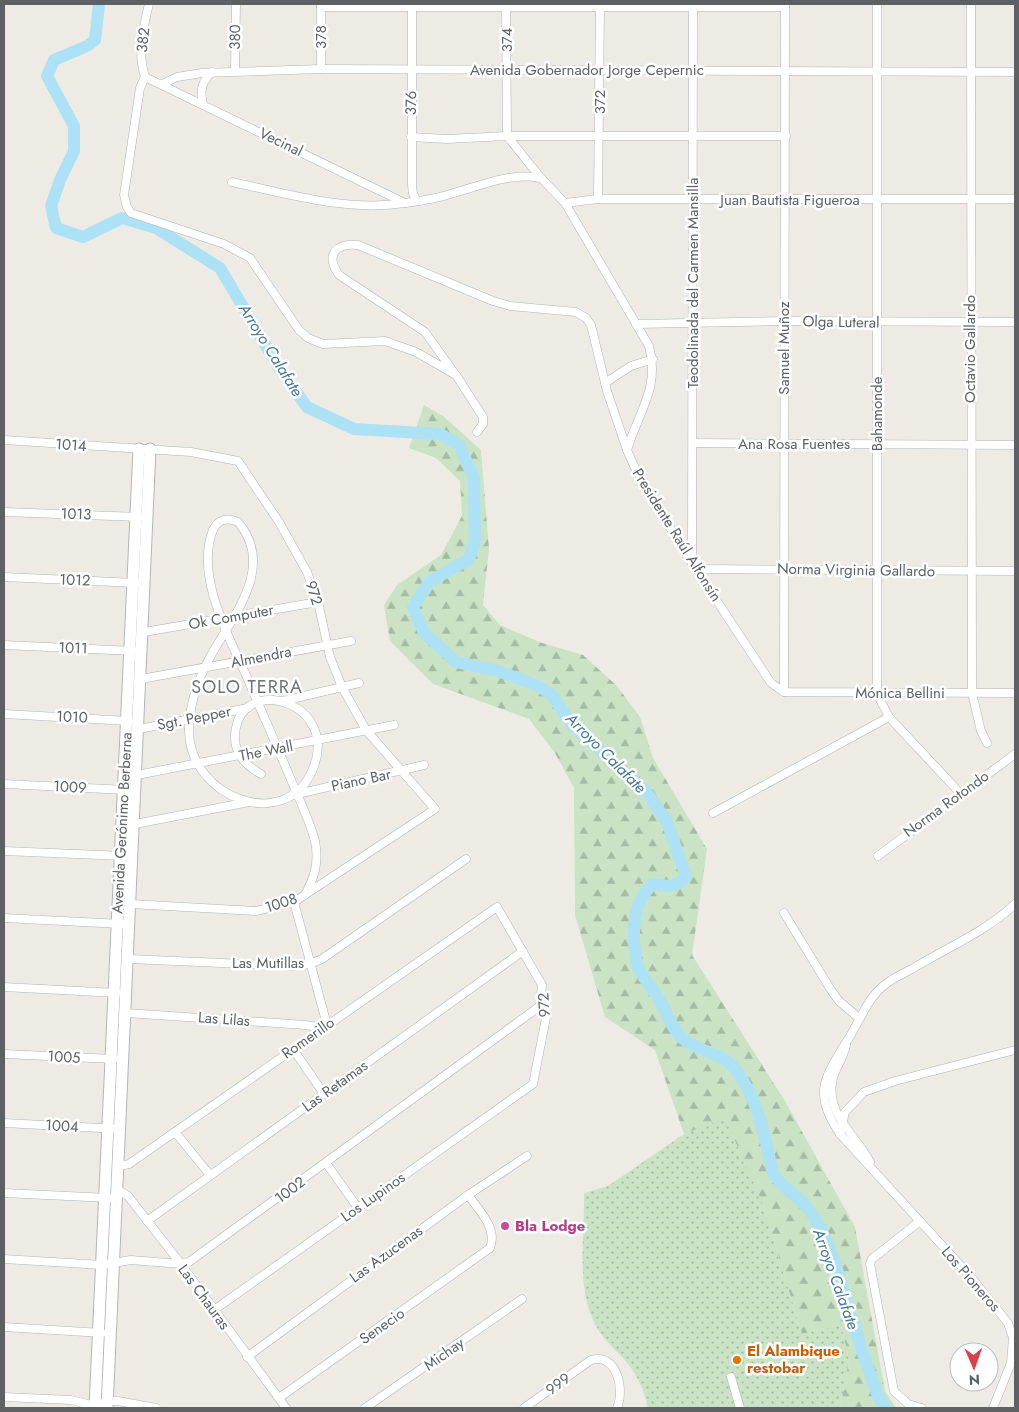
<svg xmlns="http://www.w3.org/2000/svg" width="1019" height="1412" viewBox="0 0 1019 1412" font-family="Jost,sans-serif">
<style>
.forest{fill:url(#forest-firs)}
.garden{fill:url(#garden-dots)}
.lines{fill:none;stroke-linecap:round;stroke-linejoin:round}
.river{stroke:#ade1f6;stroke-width:12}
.street-casing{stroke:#b0b3b6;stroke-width:9}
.secondary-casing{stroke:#b2b5b8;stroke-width:13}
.street{stroke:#fff;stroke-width:8}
.secondary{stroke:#fff;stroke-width:11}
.hotel-dot{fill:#d1479c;stroke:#fff;stroke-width:2}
.food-dot{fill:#e8710a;stroke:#fff;stroke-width:2}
.labels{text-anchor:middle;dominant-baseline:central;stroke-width:5;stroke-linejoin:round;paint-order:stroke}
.street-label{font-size:15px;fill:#5d6164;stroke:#fff}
.hotel-label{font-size:15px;font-weight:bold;fill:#b23c85;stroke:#fff;text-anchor:start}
.food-label{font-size:15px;font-weight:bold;fill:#c56008;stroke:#fff;text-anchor:start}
.water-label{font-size:16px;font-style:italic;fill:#457996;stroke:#fff}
.quarter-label{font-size:18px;letter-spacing:1px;fill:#6e7376;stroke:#fff}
</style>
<defs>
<pattern id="forest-firs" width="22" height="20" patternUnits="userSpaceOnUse" patternTransform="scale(1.25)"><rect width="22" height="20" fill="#c9e3c4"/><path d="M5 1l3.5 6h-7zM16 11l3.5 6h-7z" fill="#a6bba3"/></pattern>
<pattern id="garden-dots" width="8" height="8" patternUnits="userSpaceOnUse" patternTransform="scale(1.25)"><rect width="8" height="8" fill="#c9e3c4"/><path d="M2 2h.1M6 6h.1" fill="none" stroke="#a6bba3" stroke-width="1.8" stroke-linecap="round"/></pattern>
</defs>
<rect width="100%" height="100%" fill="#eeebe5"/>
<path class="forest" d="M424,405L443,416L481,450L489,549L483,605L500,625L542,643L583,655L617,686L640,717L653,758L707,849L692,955L785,1101L855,1227L885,1391L896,1408H840L849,1360L841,1325L802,1334L762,1202L725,1119L684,1134L655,1050L605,1017L575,915L574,788L555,753L529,719L433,684L390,641L384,605L397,585L441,555L462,516L460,481L436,458L409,448Z"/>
<path class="garden" d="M725,1118L762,1202L802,1334L841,1325L849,1360L840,1408H648C644,1389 636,1372 623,1358C613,1347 603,1339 596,1326C575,1286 585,1236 584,1193L608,1186L684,1134Z"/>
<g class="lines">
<path class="river" d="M99,4L95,40L87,46L54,60L47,76L74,126V151L60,180L51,206L56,228L83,237L122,218L156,228L220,268L279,368L307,407L354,429L440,434L459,445L474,478L475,542L469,559L429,582L413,607L424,633L456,662L498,671L538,686L551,694L573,726L647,793L667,822L686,876C676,889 666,886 652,884C634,903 632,926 635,951C636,957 636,964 639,969C644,980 654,990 660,1001C666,1011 671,1025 678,1034C693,1052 722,1051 736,1070C758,1099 765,1138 773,1173C781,1188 800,1196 810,1211C837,1249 849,1317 866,1362C872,1376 876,1398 886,1408"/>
<defs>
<g id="street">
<path d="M321,4V69"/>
<path d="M412,4V185L413,194L417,201"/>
<path d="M506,4L507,136L541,178L565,203L649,346C660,388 639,411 627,450L635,468L682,548L771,683L784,692L1015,693"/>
<path d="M877,4V694L889,717L960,793"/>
<path d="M971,4L972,693L981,731L987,743"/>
<path d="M321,7H785"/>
<path d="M235,71L236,4"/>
<path d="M145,77L140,88L124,195L127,207L131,213L224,244L250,258L299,330L308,338L323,344L385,341L416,352L456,375L483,417V424L477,432"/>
<path d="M145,77L405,203C420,201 436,199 450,194C481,186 509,172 541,178"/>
<path d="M145,77C137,51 143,29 149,4"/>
<path d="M162,84L177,77L202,73L321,69L1015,72"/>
<path d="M203,104C200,91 201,82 212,72"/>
<path d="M411,137L447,139L507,136H786"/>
<path d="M232,182C287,194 348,212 405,203"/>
<path d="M598,199L600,4"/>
<path d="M565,203L598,199H1015"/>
<path d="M636,324L784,321L1015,322"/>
<path d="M455,374L425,332L339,275C325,255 335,243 358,245L493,301L510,306L576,312L586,318L591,325L607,391L627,450"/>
<path d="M605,383L631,366L653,359"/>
<path d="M4,440L191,452L238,461L279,522L307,572L318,602L330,657L342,687L366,730L435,809L294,902L256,911L131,904"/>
<path d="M693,443L1015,445"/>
<path d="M4,512L139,517"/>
<path d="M692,563L693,4"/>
<path d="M696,569L1015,571"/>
<path d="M4,577L137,583"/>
<path d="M144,632L318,602"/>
<path d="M4,645L134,651"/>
<path d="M141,679L351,641"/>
<path d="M784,692L785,4"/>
<path d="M283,701L359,683"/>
<path d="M4,714L129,721"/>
<path d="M139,729L248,708"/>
<path d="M261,774C246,766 234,753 235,735C239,671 343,702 312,771C285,833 190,798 189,731C189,706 198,680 209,659C231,618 277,568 238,522C228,517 218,519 213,530C195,575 228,635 246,675C262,713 279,750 294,787C302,805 310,822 315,841C319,862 315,876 305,895"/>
<path d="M137,775L394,725"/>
<path d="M4,784L127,790"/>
<path d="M297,794L424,765"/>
<path d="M713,813L889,717"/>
<path d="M135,824L249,802"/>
<path d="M4,851L124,856"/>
<path d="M878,856L1015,754"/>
<path d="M294,902L327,1025"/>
<path d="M784,913L831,990L839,1001L859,1018"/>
<path d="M4,918L122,924"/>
<path d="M129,959L294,966L310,964L322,959L466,859"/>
<path d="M4,987L117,993"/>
<path d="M126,1013L306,1025L322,1028"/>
<path d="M846,1045C844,1057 836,1067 833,1078C824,1114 856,1134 870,1162"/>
<path d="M293,1049L324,1094"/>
<path d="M4,1054L114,1059"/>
<path d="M4,1123L120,1129"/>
<path d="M175,1132L210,1175"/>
<path d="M840,1134L845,1112L864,1092L895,1081L1015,1050"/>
<path d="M326,1163L358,1208"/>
<path d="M119,1166L129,1164L497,907L542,985L540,1006"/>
<path d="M118,1190L128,1196L181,1264L286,1408"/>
<path d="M4,1193L109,1198"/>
<path d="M147,1221L523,951"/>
<path d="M920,1221L872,1259L870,1264L894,1391L908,1404L922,1408"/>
<path d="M4,1259L102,1265L131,1260L181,1264L189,1262L540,1006"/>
<path d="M214,1310L533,1084L546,1018V1012L540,1006"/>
<path d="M4,1327L102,1333"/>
<path d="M247,1357L468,1195L527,1156"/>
<path d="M731,1377L740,1408"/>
<path d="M4,1397L71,1400L95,1406L107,1401H118L156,1408"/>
<path d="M279,1398L490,1248C498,1229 479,1210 468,1195"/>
<path d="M365,1408L522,1299"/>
<path d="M524,1408L591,1360C617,1352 625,1390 617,1408"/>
<path d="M993,1408L1011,1363L1013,1338L1008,1323L971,1277L840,1134C813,1093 823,1080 847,1041C859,1023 866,1001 882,987C891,979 902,974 912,969C946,948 987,931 1015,904"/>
</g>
<g id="secondary">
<path d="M95,1408L139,449"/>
<path d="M107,1408L150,449"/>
</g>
</defs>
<use href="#street" class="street-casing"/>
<use href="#secondary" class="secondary-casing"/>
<use href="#street" class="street"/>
<use href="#secondary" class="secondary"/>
</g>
<circle class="hotel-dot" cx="505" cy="1226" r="5"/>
<circle class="food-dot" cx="737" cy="1360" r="5"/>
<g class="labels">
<g class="street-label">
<text transform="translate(235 37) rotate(-89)">380</text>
<text transform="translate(321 37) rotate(-90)">378</text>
<text transform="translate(143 40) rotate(-84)">382</text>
<text transform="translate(507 40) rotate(-90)">374</text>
<text x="587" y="70">Avenida Gobernador Jorge Cepernic</text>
<text transform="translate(600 102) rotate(-90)">372</text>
<text transform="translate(411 103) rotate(-89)">376</text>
<text transform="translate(281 142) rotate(26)">Vecinal</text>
<text x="790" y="200">Juan Bautista Figueroa</text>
<text transform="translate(693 283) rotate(-90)">Teodolinada del Carmen Mansilla</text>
<text transform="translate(841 322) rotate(1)">Olga Luteral</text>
<text transform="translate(784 348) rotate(-90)">Samuel Muñoz</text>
<text transform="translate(970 349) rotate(-90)">Octavio Gallardo</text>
<text transform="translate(877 414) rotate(-90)">Bahamonde</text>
<text x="794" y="444">Ana Rosa Fuentes</text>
<text transform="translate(71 445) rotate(4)">1014</text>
<text transform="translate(76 514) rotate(2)">1013</text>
<text transform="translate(677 535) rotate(58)">Presidente Raúl Alfonsín</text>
<text transform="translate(856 570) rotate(1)">Norma Virginia Gallardo</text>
<text transform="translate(75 580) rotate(2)">1012</text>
<text transform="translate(314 593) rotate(73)">972</text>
<text transform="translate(231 617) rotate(-10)">Ok Computer</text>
<text transform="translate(73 648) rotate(2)">1011</text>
<text transform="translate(261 657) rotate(-11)">Almendra</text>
<text x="900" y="693">Mónica Bellini</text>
<text transform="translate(72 717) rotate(3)">1010</text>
<text transform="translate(194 718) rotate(-11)">Sgt. Pepper</text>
<text transform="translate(266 751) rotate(-11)">The Wall</text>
<text transform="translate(361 780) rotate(-12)">Piano Bar</text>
<text transform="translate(70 787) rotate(3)">1009</text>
<text transform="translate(946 804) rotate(-36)">Norma Rotondo</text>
<text transform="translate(122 823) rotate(-87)">Avenida Gerónimo Berberna</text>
<text transform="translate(281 903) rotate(-18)">1008</text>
<text x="268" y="963">Las Mutillas</text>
<text transform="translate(544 1005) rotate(-93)">972</text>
<text transform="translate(224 1019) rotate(4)">Las Lilas</text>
<text transform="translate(308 1038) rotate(-35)">Romerillo</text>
<text transform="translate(64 1057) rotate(3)">1005</text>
<text transform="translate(335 1086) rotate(-36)">Las Retamas</text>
<text transform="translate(62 1126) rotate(3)">1004</text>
<text transform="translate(290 1190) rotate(-37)">1002</text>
<text transform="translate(373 1197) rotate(-35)">Los Lupinos</text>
<text transform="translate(386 1254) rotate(-36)">Las Azucenas</text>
<text transform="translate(971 1279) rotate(49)">Los Pioneros</text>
<text transform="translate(204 1297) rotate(54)">Las Chauras</text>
<text transform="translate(382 1326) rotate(-35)">Senecio</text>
<text transform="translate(444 1354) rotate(-35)">Michay</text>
<text transform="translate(558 1384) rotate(-36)">999</text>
</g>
<g class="hotel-label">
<text x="515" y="1226">Bla Lodge</text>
</g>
<g class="food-label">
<text x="747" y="1351">El Alambique<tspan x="747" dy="17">restobar</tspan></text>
</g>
<g class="water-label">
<text transform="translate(271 350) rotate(58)">Arroyo Calafate</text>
<text transform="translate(606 753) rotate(45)">Arroyo Calafate</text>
<text transform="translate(836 1279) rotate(70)">Arroyo Calafate</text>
</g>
<g class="quarter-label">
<text x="247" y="687">SOLO TERRA</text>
</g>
</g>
<rect width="1019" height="1412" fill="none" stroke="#5d6164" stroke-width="10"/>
<g transform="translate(974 1367) rotate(178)"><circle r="24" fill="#ffffff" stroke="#bec0c1"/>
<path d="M0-4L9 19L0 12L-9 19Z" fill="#d7424d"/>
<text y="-8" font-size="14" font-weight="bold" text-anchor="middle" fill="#5d6164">N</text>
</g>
</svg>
